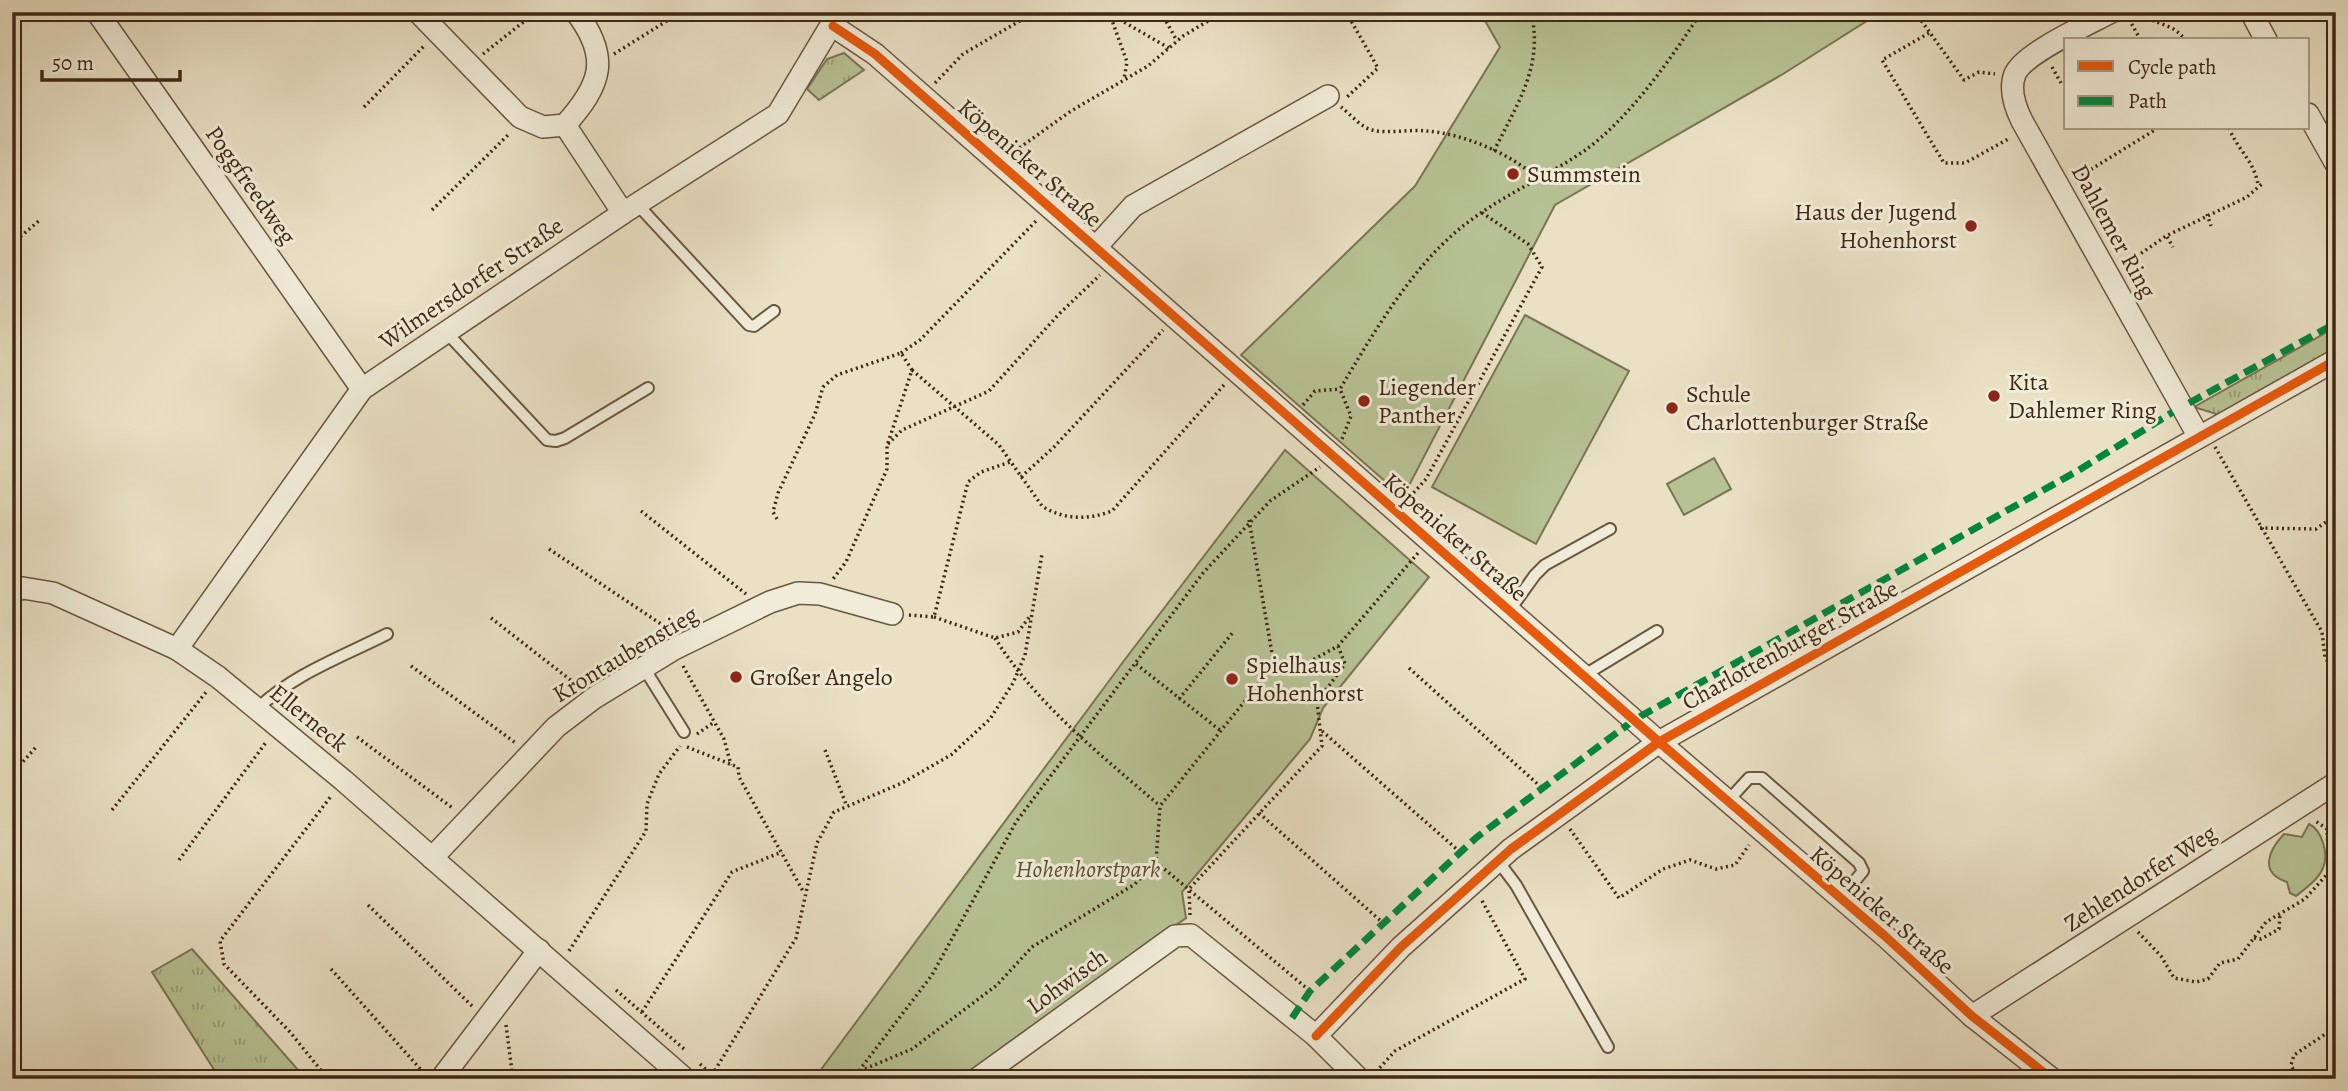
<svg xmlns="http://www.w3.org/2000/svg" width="2348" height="1091" viewBox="0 0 2348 1091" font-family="Alegreya,serif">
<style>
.grass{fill:url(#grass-tufts);stroke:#7a7554;stroke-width:2}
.park{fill:#b7c294;stroke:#7a7554;stroke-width:2}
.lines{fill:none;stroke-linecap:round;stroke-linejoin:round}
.lane-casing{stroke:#695640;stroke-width:14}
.street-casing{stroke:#695640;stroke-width:24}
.path{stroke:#3e2814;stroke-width:3.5;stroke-dasharray:2 3.5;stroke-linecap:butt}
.lane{stroke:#f1ecd9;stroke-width:10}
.street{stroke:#f1ecd9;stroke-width:21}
.quiet{stroke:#00873e;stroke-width:7;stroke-dasharray:14 7;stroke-linecap:butt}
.cycleway-casing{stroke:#f1ecd9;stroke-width:13}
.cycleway{stroke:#e8590c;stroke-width:9}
.poi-dot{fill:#8f2418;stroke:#f1ecd9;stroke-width:2.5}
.labels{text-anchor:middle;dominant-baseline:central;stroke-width:6;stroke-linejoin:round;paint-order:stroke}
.street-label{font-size:24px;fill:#3e2814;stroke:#f1ecd9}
.poi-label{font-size:24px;fill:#3e2814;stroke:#f1ecd9;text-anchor:start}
.park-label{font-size:24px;font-style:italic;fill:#5c4e34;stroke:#f1ecd9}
</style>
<defs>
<pattern id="grass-tufts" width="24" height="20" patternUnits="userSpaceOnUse" patternTransform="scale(1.75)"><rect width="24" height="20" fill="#b7c294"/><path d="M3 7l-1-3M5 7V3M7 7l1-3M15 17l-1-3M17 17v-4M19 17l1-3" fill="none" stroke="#969e78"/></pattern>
</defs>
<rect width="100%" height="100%" fill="#eae1c5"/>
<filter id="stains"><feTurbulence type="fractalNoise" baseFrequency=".00286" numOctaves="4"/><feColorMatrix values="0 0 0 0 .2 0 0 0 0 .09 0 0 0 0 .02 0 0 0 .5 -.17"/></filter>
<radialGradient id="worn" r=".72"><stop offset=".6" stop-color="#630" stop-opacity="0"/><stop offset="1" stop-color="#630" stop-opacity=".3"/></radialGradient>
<g class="grass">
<path d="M844,53L864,70L819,100L807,89L827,59Z"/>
<path d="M2336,327V349L2219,415L2194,407Z"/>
<path d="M192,949L306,1079H220L152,972Z"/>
</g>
<g class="park">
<path d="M1480,12H1881L1783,74L1555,205L1403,497L1241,355L1415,186L1500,47Z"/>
<path d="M1525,315L1629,371L1536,544L1432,487Z"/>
<path d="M1285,450L1429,577L1323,708L1310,739L1182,892L1186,918L959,1079H814L1126,658Z"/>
<path d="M1714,458L1731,489L1684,515L1667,484Z"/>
<path d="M2309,824C2322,830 2329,854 2323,868C2318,880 2306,888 2296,896L2290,893L2287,882C2259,873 2268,851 2284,834L2302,837Z"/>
</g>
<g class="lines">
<defs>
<g id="lane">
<path d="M637,204L749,325L754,326L774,311"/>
<path d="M446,332L547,440L556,441L565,438L648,388"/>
<path d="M1509,611L1535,575L1545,565L1610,529"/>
<path d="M644,668L684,732"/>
<path d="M1583,676L1657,631"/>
<path d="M256,710C293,674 342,657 387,634"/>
<path d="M1728,801L1749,778H1762L1859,863L1863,871L1840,899"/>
<path d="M1498,861L1516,885L1608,1047"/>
</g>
<g id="street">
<path d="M97,12L362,389"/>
<path d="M418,12L520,117L543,127L565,125C601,85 611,58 576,12"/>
<path d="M2111,12C2089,24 2024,53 2015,74C2009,89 2015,107 2022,121L2199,437"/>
<path d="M2251,12L2266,40"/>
<path d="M833,26L875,54L1659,742L1886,937L1972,1016L2052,1079"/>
<path d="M2308,114L2336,164"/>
<path d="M565,125L623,213"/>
<path d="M1097,246L1133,206L1328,96"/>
<path d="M12,592L23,588L53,593L177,649L218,677L343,780L685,1079"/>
<path d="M177,649L362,389L623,213L778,114L839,12"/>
<path d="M432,858L556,727L594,698L674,649L770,602L798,593L820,594L892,614"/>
<path d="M1972,1016L2336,783"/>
<path d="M1316,1036L1401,947L1511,849L1659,742L2336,360"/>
<path d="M441,1079L539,950"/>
<path d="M977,1079L1175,936L1191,935L1316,1036L1359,1079"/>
</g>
</defs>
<use href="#lane" class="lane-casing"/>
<use href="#street" class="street-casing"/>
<g class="path">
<path d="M1109,12L1127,62L1124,79"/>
<path d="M1161,12L1177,41"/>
<path d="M1346,12L1378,68L1347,97"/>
<path d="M1915,12L1964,80L1979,72L1995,74"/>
<path d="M2138,12C2153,25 2173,22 2185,40"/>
<path d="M1110,14L1169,48"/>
<path d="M2129,19L2140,39"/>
<path d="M292,21L301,12"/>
<path d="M1929,33L1882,60L1944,163H1965L2010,138"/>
<path d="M483,54L536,12"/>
<path d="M614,54L681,12"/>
<path d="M2052,67L2061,83"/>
<path d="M935,83L963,54L1035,12"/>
<path d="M364,107L424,46"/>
<path d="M1341,107C1350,114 1362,128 1372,130C1389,134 1409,129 1427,131C1463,134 1510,153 1537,178"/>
<path d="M2229,128C2237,149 2255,162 2258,185"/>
<path d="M1015,151L1071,111L1148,66L1183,36L1223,12"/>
<path d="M1494,151C1517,104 1544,66 1531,12"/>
<path d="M2077,178L2158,128"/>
<path d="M432,210L510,133"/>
<path d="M2207,214L2211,226"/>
<path d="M2167,237L2173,247"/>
<path d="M12,244L41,219"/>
<path d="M2123,266L2166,236L2247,197L2264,182"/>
<path d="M901,353L920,340L1037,220"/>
<path d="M912,370L999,445L1042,506C1063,520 1089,520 1112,511L1224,385"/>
<path d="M1303,405L1315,391L1340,389"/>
<path d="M1342,439L1351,416L1340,389C1371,337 1410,270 1457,231C1496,198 1543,179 1584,151C1628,120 1672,58 1701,12"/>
<path d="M888,444L902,430L989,391L1059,314L1100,275"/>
<path d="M2215,447L2322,632L2325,657L2336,676"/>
<path d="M1021,477L1054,447L1163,330"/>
<path d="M1410,497L1426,479L1542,267L1528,244L1481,212"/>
<path d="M641,511L746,594"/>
<path d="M777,519L773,512L778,493L815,414L823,387L837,375L901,353L912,370L887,446V469L846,562L833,579"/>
<path d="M1249,520L1274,665"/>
<path d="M2260,528L2316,529L2336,515"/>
<path d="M549,549L670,630"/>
<path d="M909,615L934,617L968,482L981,472L1010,462"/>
<path d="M934,617L995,638L1018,632L1031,615"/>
<path d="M491,618L577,685"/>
<path d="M995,638C1037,705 1101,755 1160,806"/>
<path d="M1136,664L1221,731"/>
<path d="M411,666L517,744"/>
<path d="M683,666L724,739L731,765"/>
<path d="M1409,668L1542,788"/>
<path d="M1179,699L1234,631"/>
<path d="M1322,731L1460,852"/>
<path d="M697,734L713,723"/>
<path d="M357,737L454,809"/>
<path d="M687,747L738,767L739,777L803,891"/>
<path d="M825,750L846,804"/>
<path d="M12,774L37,746"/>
<path d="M112,810L207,691"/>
<path d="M1259,813L1382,922"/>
<path d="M1570,829L1619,898L1663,869L1690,860L1716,869L1735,865L1749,845"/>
<path d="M2329,844L2336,842"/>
<path d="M179,860L267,741"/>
<path d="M1156,862L1310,991"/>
<path d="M368,905L472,1006"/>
<path d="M1190,915L1189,889L1322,746L1317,702L1345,664L1338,646"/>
<path d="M2138,932L2161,956L2174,978L2196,982L2208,979L2220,963L2238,959L2266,922L2305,899L2329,872L2327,829L2314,820"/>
<path d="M2254,938L2261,939L2279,929L2280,914"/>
<path d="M569,951L646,831L647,804L659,774L680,746"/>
<path d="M331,969L423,1072"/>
<path d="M616,990L684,1049"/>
<path d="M642,1012L732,872L782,852"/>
<path d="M506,1025L513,1079"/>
<path d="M700,1064L716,1079"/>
<path d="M860,1071L912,1049L997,985L1032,947L1135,884L1156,862L1160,806L1274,665L1309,662L1338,646L1418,553"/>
<path d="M1376,1072L1395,1051L1525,979L1481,899"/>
<path d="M712,1075L796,938L817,843L834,812L902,783L951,755L990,719L1013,683L1025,655L1042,554"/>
<path d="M328,1079L290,1032L224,964L220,941L332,795"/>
<path d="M845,1079L858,1072L932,975L1016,822L1203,573L1270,501L1320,467"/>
<path d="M2298,1079L2291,1065L2294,1055L2336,1027"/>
</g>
<use href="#lane" class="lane"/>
<use href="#street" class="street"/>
<g class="quiet">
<path d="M2189,403L2336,323"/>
<path d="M1292,1018L1310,991L1477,837L1634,720L2079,470L2173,412"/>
</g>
<defs>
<g id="cycleway">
<path d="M833,26L875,54L1659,742L1886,937L1972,1016L2052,1079"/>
<path d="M1316,1036L1401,947L1511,849L1659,742L2336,360"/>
</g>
</defs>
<use href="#cycleway" class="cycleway-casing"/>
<use href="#cycleway" class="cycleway"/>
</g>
<g class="poi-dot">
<circle cx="1513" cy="174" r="7"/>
<circle cx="1971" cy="226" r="7"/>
<circle cx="1994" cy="396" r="7"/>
<circle cx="1364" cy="401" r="7"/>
<circle cx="1672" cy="408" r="7"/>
<circle cx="736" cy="677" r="7"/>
<circle cx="1232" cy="679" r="7"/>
</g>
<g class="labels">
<g class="street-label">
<text transform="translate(1030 163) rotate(41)">Köpenicker Straße</text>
<text transform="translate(251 185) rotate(55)">Poggfreedweg</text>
<text transform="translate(2114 231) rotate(61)">Dahlemer Ring</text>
<text transform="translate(471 283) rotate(-34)">Wilmersdorfer Straße</text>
<text transform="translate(1455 537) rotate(41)">Köpenicker Straße</text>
<text transform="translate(1790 645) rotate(-29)">Charlottenburger Straße</text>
<text transform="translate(625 654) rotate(-31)">Krontaubenstieg</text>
<text transform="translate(309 718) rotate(39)">Ellerneck</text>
<text transform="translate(2140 878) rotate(-33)">Zehlendorfer Weg</text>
<text transform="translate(1882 910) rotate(41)">Köpenicker Straße</text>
<text transform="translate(1067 981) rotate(-36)">Lohwisch</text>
</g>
<g class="poi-label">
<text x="1527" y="174">Summstein</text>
<text x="1957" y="212" text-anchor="end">Haus der Jugend<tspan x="1957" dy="28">Hohenhorst</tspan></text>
<text x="2008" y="382">Kita<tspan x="2008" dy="28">Dahlemer Ring</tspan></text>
<text x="1378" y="387">Liegender<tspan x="1378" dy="28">Panther</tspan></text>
<text x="1686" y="394">Schule<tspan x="1686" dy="28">Charlottenburger Straße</tspan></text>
<text x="1246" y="665">Spielhaus<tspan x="1246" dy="28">Hohenhorst</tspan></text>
<text x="750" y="677">Großer Angelo</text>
</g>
<g class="park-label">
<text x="1088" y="869">Hohenhorstpark</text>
</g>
</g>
<rect width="2348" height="1091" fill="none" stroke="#eae1c5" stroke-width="42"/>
<rect x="14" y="14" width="2320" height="1063" fill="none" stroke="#3e2814" stroke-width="3.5"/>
<rect x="21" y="21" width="2306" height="1049" fill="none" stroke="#3e2814" stroke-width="2"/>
<rect x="2064" y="38" width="245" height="91" fill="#f1ecd9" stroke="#a99e8a" stroke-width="2"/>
<rect x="2078" y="61" width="35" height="10" fill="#e8590c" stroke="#a99e8a" stroke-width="2"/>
<text x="2128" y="74" font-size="21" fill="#3e2814">Cycle path</text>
<rect x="2078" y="96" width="35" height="10" fill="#00873e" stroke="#a99e8a" stroke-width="2"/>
<text x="2128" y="108" font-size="21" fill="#3e2814">Path</text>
<path d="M42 70v10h138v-10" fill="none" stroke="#3e2814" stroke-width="3.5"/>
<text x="52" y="70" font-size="21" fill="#3e2814" stroke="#f1ecd9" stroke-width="5" paint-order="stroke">50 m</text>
<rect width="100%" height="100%" filter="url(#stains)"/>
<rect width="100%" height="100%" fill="url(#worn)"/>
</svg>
